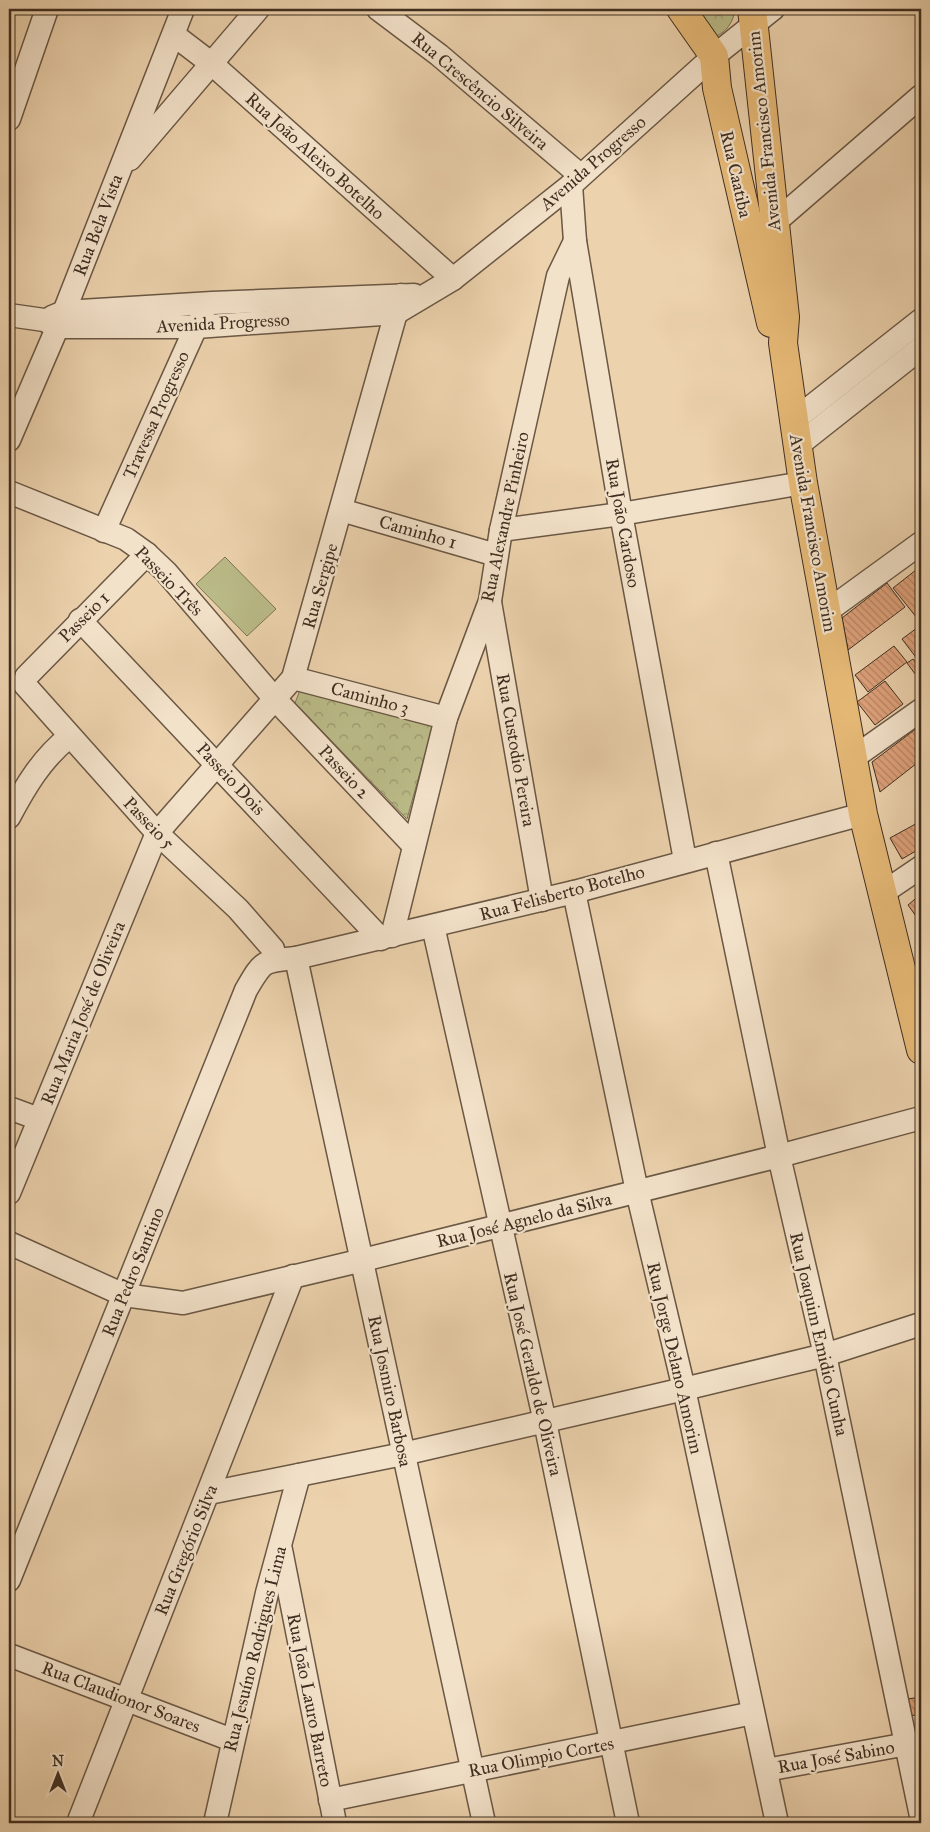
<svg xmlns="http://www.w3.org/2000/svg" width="930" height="1832" viewBox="0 0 930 1832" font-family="'IM FELL Great Primer',serif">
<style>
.park{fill:url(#park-crowns);stroke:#7c7454}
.pitch{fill:#babb88;stroke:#7c7454}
.building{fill:url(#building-back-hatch);stroke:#3f2e21}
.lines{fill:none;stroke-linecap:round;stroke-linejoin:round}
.minor-casing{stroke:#6a5744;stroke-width:25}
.major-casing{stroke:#3f2e21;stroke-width:30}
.minor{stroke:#f3e2ca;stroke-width:22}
.major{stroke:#e6b976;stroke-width:28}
.labels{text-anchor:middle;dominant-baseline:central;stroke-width:4.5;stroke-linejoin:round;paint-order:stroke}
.street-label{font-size:18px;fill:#3f2e21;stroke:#f3e2ca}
</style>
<defs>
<pattern id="park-crowns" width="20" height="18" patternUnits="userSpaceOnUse" patternTransform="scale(1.25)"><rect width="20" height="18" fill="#babb88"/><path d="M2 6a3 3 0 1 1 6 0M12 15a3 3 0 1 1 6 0" fill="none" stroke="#99986f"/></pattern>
<pattern id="building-back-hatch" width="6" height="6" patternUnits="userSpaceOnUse" patternTransform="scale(1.25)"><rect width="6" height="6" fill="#dfa17a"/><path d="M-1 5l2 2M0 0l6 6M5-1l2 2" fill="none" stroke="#b68464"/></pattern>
</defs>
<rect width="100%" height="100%" fill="#ecd2ad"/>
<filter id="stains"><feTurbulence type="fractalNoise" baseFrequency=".004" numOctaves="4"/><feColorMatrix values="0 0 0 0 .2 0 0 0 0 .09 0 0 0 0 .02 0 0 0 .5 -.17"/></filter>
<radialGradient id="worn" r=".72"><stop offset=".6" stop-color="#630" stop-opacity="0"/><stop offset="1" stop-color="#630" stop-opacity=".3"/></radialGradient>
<g class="park">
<path d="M689,9H735C734,21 726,34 713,37Z"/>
<path d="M300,690L433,726L407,819L295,703Z"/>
</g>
<path class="pitch" d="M225,557L276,609L247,636L196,584Z"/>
<g class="building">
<path d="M921,566V615L917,618L893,588Z"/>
<path d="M887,583L905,607L848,650L842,618Z"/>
<path d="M921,625V664L902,639Z"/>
<path d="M894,646L907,662L868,692L855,675Z"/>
<path d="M913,659L921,670V682L907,663Z"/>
<path d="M885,681L903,704L875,725L857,702Z"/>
<path d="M921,725V760L880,792L872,762Z"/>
<path d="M921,821V848L902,859L890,838Z"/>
<path d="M921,894V923L908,905Z"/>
<path d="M921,1697V1714L910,1716L907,1699Z"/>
</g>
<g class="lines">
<defs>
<g id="minor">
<path d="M378,9L439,55L580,175"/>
<path d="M174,35L212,64L453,279"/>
<path d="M9,119L47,9"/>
<path d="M130,159L258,9"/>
<path d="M571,185L575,241L621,514L685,860"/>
<path d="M765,231L921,96"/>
<path d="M9,315L44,320L58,327H196L396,313L453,279L571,185L714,56L773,9"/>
<path d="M52,317L64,312L212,303L414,295"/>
<path d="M793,421L921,320"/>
<path d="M9,440L64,312L183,9"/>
<path d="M797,446L921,348"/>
<path d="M9,492L126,539L147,554L166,572L274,698L414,846"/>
<path d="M341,510L496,555"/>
<path d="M501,530L621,514L803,483"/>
<path d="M104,531L196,327L203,316"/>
<path d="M147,554L26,677L25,685L157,833L238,909L273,949L275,960"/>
<path d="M490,602L542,900"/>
<path d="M826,612L921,543"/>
<path d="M80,620L381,939"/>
<path d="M293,678L446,718"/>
<path d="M853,758L921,710"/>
<path d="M9,817C25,787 42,758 69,737"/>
<path d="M716,853L779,1156L825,1355L921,1816"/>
<path d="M574,892L637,1191L684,1389L777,1823"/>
<path d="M884,892L921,867"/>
<path d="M433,926L545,1422L628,1823"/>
<path d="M392,936L446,718L490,601L501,530L558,276L575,241"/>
<path d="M296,958L484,1823"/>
<path d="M9,1108L39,1119"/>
<path d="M9,1193L157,833L293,678L401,295"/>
<path d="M9,1243L124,1295L183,1303L363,1260L779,1156L921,1118"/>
<path d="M209,1493L403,1454L684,1389L825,1355L921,1324"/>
<path d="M281,1550L335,1823"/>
<path d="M9,1580L246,990C263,961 262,961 296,958L574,892L863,814"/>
<path d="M9,1655L232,1740"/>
<path d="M766,1770L907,1744"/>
<path d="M330,1800L753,1713"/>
<path d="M78,1823L293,1276"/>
<path d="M215,1823L267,1593L299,1475"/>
</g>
<g id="major">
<path d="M681,9L714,56L717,88L771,323"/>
<path d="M752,9L785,317L783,343L803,483L863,814L921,1050"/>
</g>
</defs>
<use href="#minor" class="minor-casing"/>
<use href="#major" class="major-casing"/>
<use href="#minor" class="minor"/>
<use href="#major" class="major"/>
</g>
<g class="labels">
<g class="street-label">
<text transform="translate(480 91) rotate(40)">Rua Crescêncio Silveira</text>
<text transform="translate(764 131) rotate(-96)">Avenida Francisco Amorim</text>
<text transform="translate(315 156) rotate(42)">Rua João Aleixo Botelho</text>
<text transform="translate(593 163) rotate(-41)">Avenida Progresso</text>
<text transform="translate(736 174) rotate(77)">Rua Caatiba</text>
<text transform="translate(98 225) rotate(-69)">Rua Bela Vista</text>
<text transform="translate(223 323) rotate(-3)">Avenida Progresso</text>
<text transform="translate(156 415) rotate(-66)">Travessa Progresso</text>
<text transform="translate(505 517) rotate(-78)">Rua Alexandre Pinheiro</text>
<text transform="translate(623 523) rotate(80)">Rua João Cardoso</text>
<text transform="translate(418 532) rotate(16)">Caminho 1</text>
<text transform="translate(813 533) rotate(80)">Avenida Francisco Amorim</text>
<text transform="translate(169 581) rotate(46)">Passeio Três</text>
<text transform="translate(320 586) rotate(-74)">Rua Sergipe</text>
<text transform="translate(84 617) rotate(-45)">Passeio 1</text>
<text transform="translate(370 698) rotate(15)">Caminho 3</text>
<text transform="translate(516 750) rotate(80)">Rua Custodio Pereira</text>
<text transform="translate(344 772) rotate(47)">Passeio 2</text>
<text transform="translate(231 779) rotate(47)">Passeio Dois</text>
<text transform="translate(149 823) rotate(46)">Passeio 5</text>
<text transform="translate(562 893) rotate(-15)">Rua Felisberto Botelho</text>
<text transform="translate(83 1013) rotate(-68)">Rua Maria José de Oliveira</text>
<text transform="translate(524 1220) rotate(-14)">Rua José Agnelo da Silva</text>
<text transform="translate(133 1272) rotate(-68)">Rua Pedro Santino</text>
<text transform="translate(819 1334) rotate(77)">Rua Joaquim Emidio Cunha</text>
<text transform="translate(675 1358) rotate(77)">Rua Jorge Delano Amorim</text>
<text transform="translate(533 1374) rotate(77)">Rua José Geraldo de Oliveira</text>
<text transform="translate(390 1391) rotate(78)">Rua Josmiro Barbosa</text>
<text transform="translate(186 1550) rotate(-68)">Rua Gregório Silva</text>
<text transform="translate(255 1649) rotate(-76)">Rua Jesuíno Rodrigues Lima</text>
<text transform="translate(121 1697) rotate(21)">Rua Claudionor Soares</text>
<text transform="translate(310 1700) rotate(79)">Rua João Lauro Barreto</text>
<text transform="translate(541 1757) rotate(-11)">Rua Olimpio Cortes</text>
<text transform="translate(836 1757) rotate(-10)">Rua José Sabino</text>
</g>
</g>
<rect width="930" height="1832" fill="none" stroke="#ecd2ad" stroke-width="30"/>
<rect x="10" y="10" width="910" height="1812" fill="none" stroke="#3f2e21" stroke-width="2.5"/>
<rect x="15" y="15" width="900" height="1802" fill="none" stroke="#3f2e21"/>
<g transform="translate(58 1774)" stroke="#f3e2ca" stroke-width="4" paint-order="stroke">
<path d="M0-4L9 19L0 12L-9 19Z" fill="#3f2e21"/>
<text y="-8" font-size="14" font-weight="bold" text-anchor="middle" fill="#3f2e21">N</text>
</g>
<rect width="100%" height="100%" filter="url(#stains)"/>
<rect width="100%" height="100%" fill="url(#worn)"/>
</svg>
